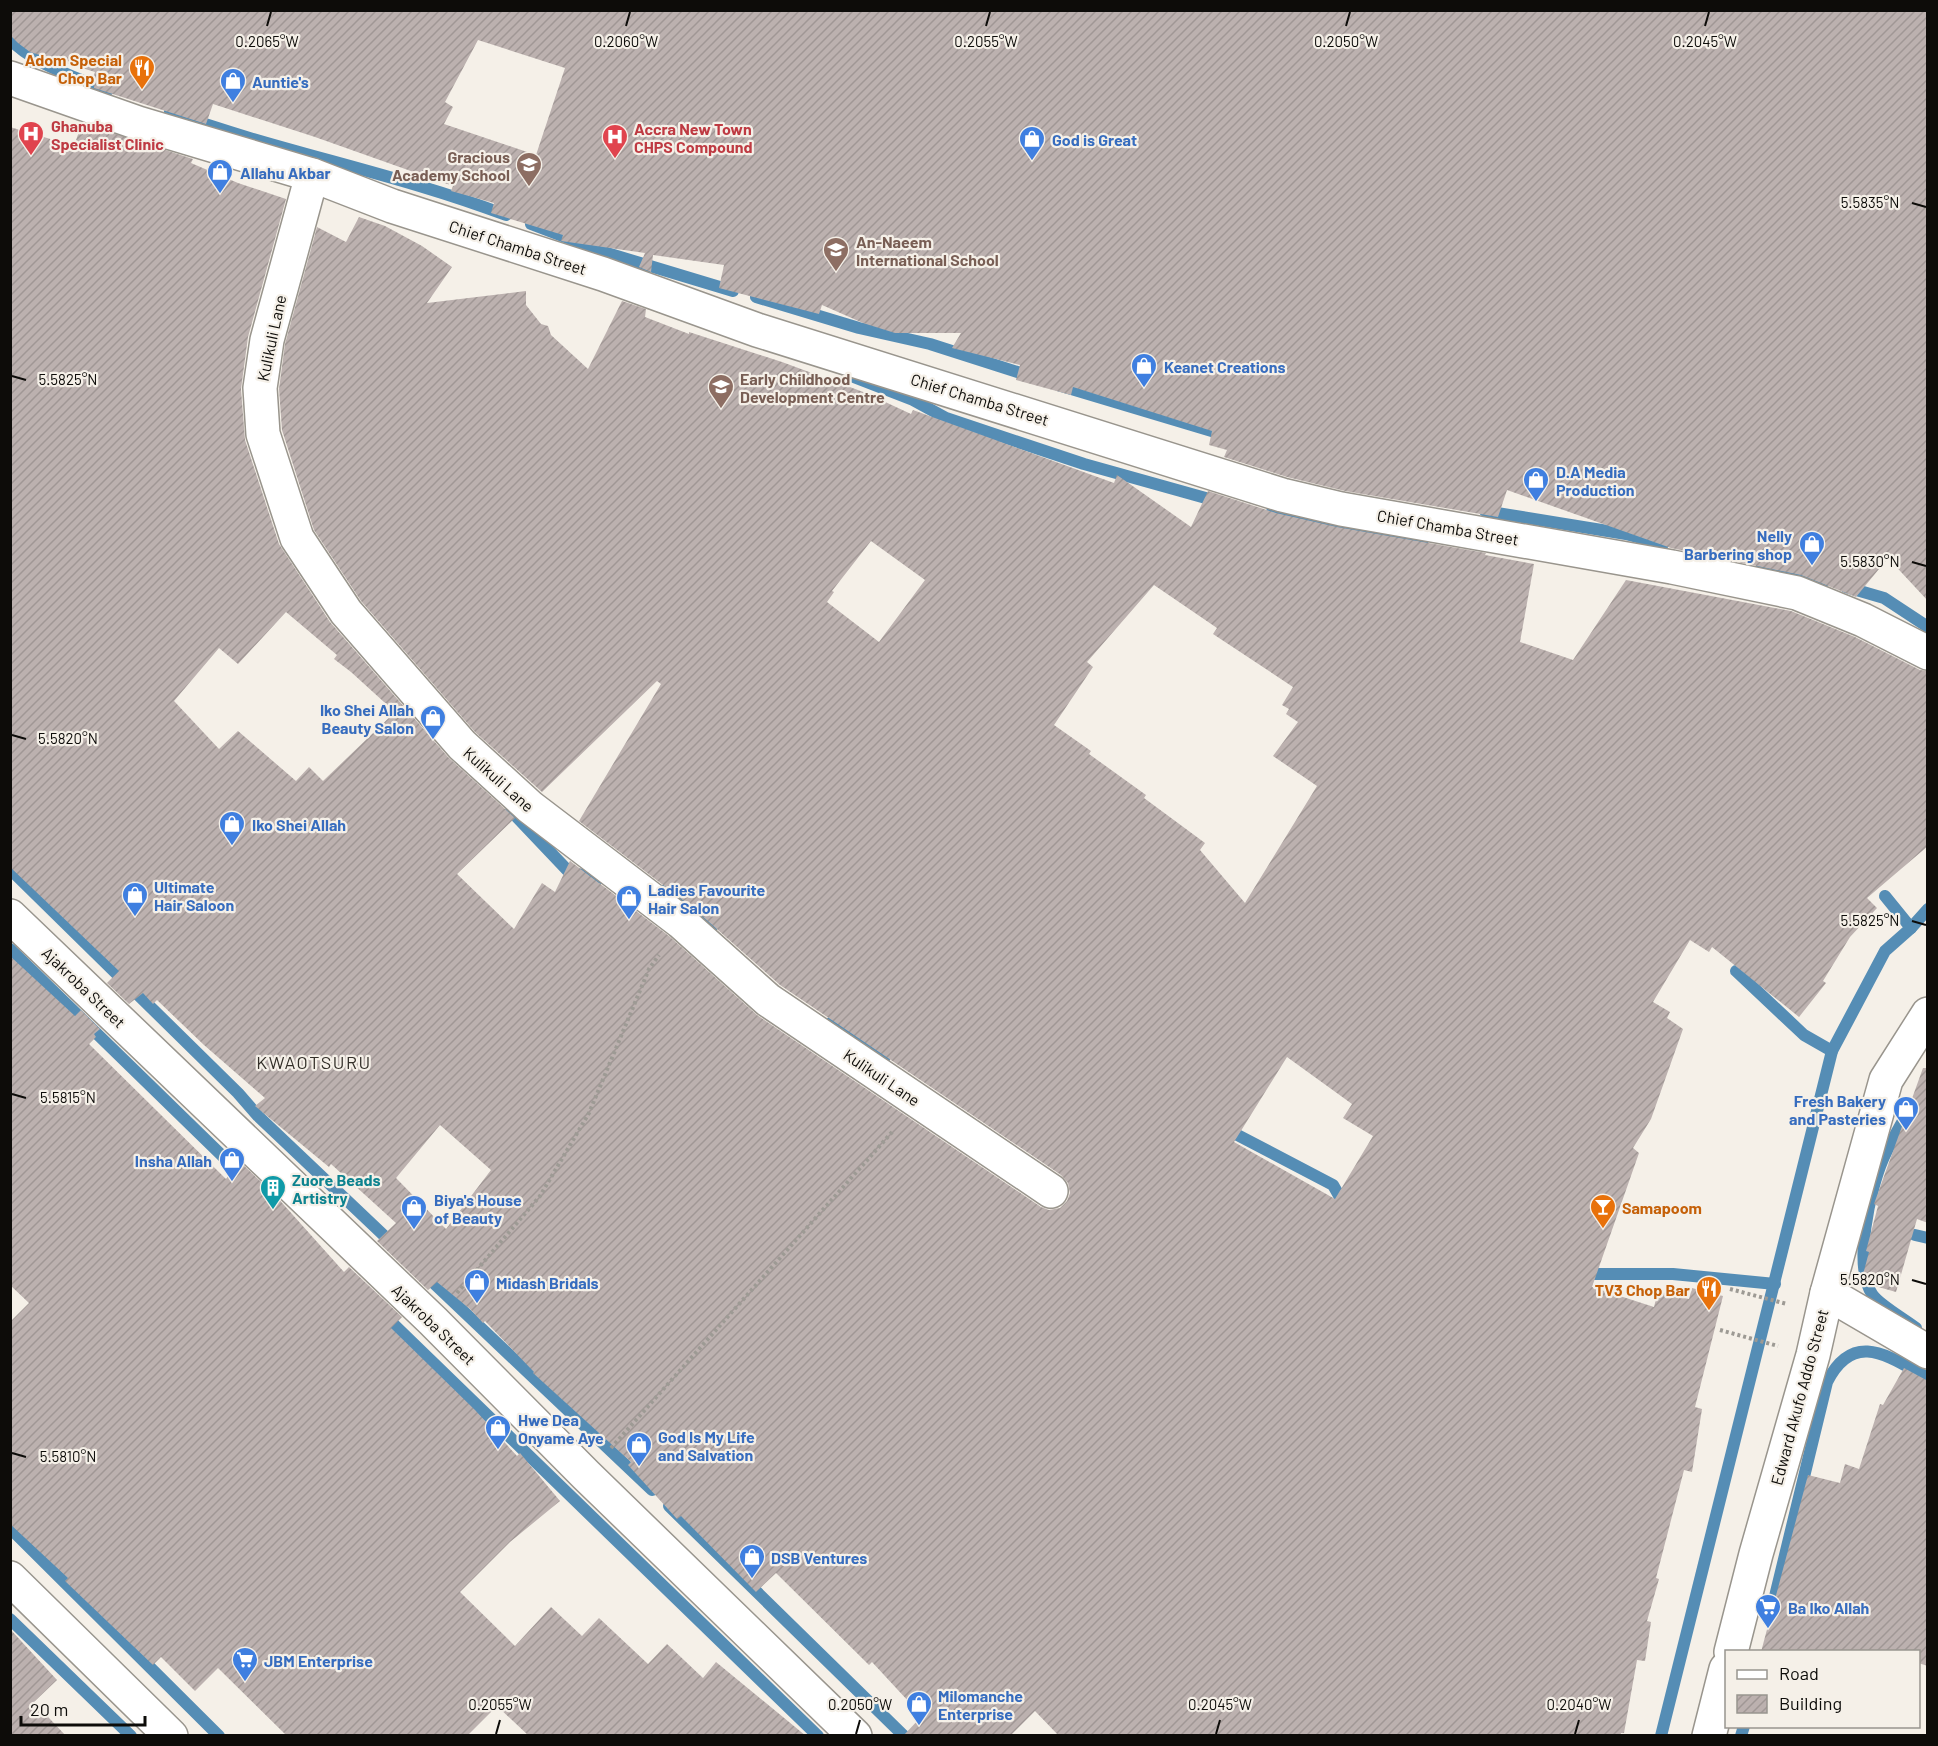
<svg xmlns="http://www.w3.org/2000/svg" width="1938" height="1746" viewBox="0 0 1938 1746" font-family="Barlow,sans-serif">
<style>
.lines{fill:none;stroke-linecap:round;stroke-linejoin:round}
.stream{stroke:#558db5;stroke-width:12}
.building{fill:url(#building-hatch);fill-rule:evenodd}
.minor-casing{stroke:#99958d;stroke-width:36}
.path{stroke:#9d9a94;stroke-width:4;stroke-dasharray:3 3;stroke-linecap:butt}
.minor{stroke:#fff;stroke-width:33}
.ticks{fill:none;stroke:#0d0c09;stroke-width:2}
.labels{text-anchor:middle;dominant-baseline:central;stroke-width:4.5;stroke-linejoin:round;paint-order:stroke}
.food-label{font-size:16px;font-weight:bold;fill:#c56008;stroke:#f5f0e8;text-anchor:end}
.shop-label{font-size:16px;font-weight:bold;fill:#366cbe;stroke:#f5f0e8;text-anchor:start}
.health-label{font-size:16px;font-weight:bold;fill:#be3a42;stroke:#f5f0e8;text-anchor:start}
.education-label{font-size:16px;font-weight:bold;fill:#785e54;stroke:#f5f0e8;text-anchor:start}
.street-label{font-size:16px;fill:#0d0c09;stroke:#f5f0e8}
.culture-label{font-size:16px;font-weight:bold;fill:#0d838f;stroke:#f5f0e8;text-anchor:start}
.neighbourhood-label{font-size:18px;letter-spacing:1.5px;fill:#332f29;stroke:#f5f0e8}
.ticks-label{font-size:15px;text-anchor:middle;fill:#0d0c09;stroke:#f5f0e8;stroke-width:4.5;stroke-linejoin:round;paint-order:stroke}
</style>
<defs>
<pattern id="building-hatch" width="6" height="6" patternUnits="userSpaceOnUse" patternTransform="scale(1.5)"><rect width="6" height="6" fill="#bcb1af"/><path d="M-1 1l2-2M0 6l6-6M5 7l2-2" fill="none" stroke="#a09795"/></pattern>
</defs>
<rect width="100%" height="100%" fill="#f5f0e8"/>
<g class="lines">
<g class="stream">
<path d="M10,39C30,62 79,80 108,90"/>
<path d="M170,112C280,152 396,173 506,215"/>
<path d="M531,224L607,253L733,291"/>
<path d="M756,297L859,328L930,344L1033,377"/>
<path d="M851,376L913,400L946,418L1084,464L1220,502"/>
<path d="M1058,385L1225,435"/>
<path d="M1485,511L1626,534L1663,544"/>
<path d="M1272,512L1423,540"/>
<path d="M1762,566L1823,582"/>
<path d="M1846,587L1884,598L1928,627"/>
<path d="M511,811L570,873L609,879"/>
<path d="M10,869L238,1093L258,1116L395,1246"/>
<path d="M663,891L696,908L711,930"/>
<path d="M1885,896L1911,928"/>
<path d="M10,949L245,1178"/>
<path d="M1736,971L1804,1035L1832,1051"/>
<path d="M831,1023L884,1059"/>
<path d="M1912,1105C1902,1123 1891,1141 1883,1159C1870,1189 1853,1265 1872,1294C1878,1304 1906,1320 1916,1328"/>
<path d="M1224,1128L1333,1185L1341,1199L1348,1202"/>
<path d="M1915,1235L1928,1238"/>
<path d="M423,1273L652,1490"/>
<path d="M1582,1275L1593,1274H1673L1775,1284"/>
<path d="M383,1314L818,1736"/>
<path d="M669,1506L904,1736"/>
<path d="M10,1528L219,1736"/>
<path d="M10,1619L131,1736"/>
<path d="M1769,1621L1827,1382C1854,1329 1889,1357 1928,1378"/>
<path d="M1661,1736L1832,1051L1885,951L1911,928L1928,909"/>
<path d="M1741,1736L1744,1726"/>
</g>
</g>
<g class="building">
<path d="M10,10H1928V601L1888,558L1856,597L1801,575L1671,548L1507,490L1498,517L1345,491L1287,477L1224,457L1227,450L1209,445L1212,431L1073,387L1071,395L1016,380L1020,365L952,348L961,333H895L863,323L822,305L819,314L719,288L724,265L653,255L651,272L639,267L645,253L561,241L563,235L491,213L494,203L451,191L453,186L315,137L213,104L206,124L94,88V85L90,84L95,72L30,52L18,43L10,35ZM478,40L565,68L536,155L444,124L453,107L445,102Z"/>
<path d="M82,123L193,159L191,163L238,183L286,199L248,337L241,389L245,440L279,544L330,622L448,757L515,818L457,874L514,929L542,883L555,892L570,861L669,936L757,1015L1041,1207L1049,1210L1060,1208L1067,1201L1070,1193L1068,1183L1061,1175L780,985L692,907L579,821L661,684L657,681L542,792L475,732L361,601L314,530L282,430L279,389L285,344L317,227L346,242L359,217L385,226L422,246L452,267L427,303L526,291V305L541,324L548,326L551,335L588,369L622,301L646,309L645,317L689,334V332L782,362L866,393L911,414L913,410L1114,483L1117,475L1191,527L1208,491L1276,513L1337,527L1486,553L1485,555L1534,564L1520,642L1573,660L1626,580L1791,611L1855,637L1920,670L1928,671V846L1867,898L1877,908L1850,937L1823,981L1826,983L1799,1017L1712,947L1709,952L1690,940L1653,1002L1670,1012L1667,1018L1683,1029L1651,1119L1633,1148L1639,1153L1592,1287L1654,1307L1658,1291L1689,1299L1692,1288L1723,1296L1695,1407L1702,1409L1692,1472L1684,1470L1656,1578L1659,1579L1647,1621L1651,1622L1645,1661L1637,1660L1624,1733H1621L1620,1736H1059L1035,1711L1010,1736H903L922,1716L872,1662L869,1665L776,1573L756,1592L681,1516L677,1519L628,1465L631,1462L533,1373L534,1372L485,1321L483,1323L470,1309L437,1282L428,1290L377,1241L396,1223L331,1164L329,1167L255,1106L265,1098L204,1045L157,1000L153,1004L143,993L129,1004L107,983L119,971L10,867V127L74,146ZM871,541L925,580L879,642L827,602L834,592L832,591ZM1154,585L1217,628L1213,634L1293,687L1282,705L1289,709L1286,714L1298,722L1273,756L1317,786L1245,903L1200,850L1205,843L1144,798L1146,795L1089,754L1091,751L1054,725L1093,667L1087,662ZM286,612L337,655L334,659L351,672L395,712L323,781L309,767L296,781L238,731L219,749L174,701L219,648L238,664ZM1287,1057L1352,1104L1343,1118L1373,1136L1335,1199L1234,1142ZM440,1125L491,1170L446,1229L396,1178Z"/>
<path d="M10,956L75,1016L81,1010L100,1029L94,1034L96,1037L89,1044L226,1179L240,1162L275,1195L344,1272L349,1267L402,1317L391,1328L475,1410L517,1456L520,1453L560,1501L510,1542L460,1592L515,1646L551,1607L582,1636L599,1618L648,1664L667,1644L703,1678L716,1662L806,1736H529L497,1706L467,1736H287L218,1668L195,1691L161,1657L153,1665L65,1581L68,1578L10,1524V1322L29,1303L10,1285Z"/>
<path d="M1923,1068H1928V1223L1917,1219L1896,1292L1861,1282L1869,1252L1866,1251L1878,1206L1874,1204Z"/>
<path d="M1904,1368L1928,1381V1666L1918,1663V1652H1761L1808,1475L1840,1483L1845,1464L1859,1469L1880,1404L1883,1405Z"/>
<path d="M10,1629L57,1680L34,1702L66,1736H10Z"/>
</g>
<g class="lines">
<defs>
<g id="minor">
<path d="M10,78L138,123L312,175L392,206L603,274L757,330L1282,495L1341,509L1672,567L1797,593L1863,620L1928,653"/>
<path d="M312,175L267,340L260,388L263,434L297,538L346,612L462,745L530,807L681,922L768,1000L1051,1191"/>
<path d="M10,916L433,1321L586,1475L855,1736"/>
<path d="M1827,1293L1928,1352"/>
<path d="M10,1578L171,1736"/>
<path d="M1731,1652L1756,1554L1813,1355L1827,1293L1886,1080L1928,1014"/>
<path d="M1709,1736L1726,1669"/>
</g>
</defs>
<use href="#minor" class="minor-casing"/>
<g class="path">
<path d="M1730,1289L1787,1304"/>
<path d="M457,1293L540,1196L589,1113L649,969L659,955"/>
<path d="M1720,1330L1778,1346"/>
<path d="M611,1448L893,1131"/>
</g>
<use href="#minor" class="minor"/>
</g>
<path class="ticks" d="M267,26L271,12M626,26L630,12M986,26L990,12M1346,26L1350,12M1705,26L1709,12M1912,203L1926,207M12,376L26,380M1912,562L1926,566M12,735L26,739M1912,921L1926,925M12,1094L26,1098M1912,1280L1926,1284M12,1453L26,1457M496,1734L500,1720M856,1734L860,1720M1216,1734L1220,1720M1575,1734L1579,1720"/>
<defs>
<symbol id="restaurant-pin" viewBox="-11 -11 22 30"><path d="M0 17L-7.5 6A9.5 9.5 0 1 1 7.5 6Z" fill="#e8710a" stroke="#f5f0e8"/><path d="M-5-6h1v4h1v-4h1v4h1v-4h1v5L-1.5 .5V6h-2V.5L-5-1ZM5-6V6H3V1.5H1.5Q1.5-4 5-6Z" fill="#fff"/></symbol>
<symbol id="shop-pin" viewBox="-11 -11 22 30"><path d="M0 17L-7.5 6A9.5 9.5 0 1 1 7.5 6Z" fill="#3f7fe0" stroke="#f5f0e8"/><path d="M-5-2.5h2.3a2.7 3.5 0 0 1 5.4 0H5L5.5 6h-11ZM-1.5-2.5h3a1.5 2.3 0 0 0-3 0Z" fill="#fff"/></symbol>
<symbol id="hospital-pin" viewBox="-11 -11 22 30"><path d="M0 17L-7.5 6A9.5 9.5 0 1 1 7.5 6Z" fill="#e0444e" stroke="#f5f0e8"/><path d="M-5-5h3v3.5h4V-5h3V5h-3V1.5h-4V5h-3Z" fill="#fff"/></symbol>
<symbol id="school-pin" viewBox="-11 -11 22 30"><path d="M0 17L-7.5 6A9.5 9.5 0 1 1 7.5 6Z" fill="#8d6e63" stroke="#f5f0e8"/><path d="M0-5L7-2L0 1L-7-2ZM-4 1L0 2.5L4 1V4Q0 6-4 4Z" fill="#fff"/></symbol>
<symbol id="building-pin" viewBox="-11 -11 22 30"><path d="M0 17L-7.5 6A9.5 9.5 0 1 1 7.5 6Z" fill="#0f9aa8" stroke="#f5f0e8"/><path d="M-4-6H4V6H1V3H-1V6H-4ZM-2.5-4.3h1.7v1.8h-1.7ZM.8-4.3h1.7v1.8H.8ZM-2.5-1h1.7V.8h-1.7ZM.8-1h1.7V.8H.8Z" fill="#fff"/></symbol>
<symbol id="bar-pin" viewBox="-11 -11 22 30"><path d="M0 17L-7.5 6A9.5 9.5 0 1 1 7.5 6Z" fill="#e8710a" stroke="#f5f0e8"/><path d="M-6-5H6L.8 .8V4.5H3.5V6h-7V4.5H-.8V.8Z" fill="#fff"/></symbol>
<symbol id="supermarket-pin" viewBox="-11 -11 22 30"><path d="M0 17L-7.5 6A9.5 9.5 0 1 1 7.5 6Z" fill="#3f7fe0" stroke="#f5f0e8"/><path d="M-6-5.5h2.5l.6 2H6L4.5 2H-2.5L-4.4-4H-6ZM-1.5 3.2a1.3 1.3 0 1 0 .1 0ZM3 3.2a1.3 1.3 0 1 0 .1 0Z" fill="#fff"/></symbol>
</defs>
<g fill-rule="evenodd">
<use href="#restaurant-pin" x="127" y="53" width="30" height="40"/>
<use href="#shop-pin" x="218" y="66" width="30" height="40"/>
<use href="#hospital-pin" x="16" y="119" width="30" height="40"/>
<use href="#hospital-pin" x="600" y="122" width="30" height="40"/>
<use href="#shop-pin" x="1017" y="124" width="30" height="40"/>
<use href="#school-pin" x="514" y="150" width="30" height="40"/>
<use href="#shop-pin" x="205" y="157" width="30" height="40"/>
<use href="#school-pin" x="821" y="235" width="30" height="40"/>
<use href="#shop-pin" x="1129" y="351" width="30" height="40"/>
<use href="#school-pin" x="706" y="372" width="30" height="40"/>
<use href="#shop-pin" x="1521" y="465" width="30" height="40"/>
<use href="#shop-pin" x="1797" y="529" width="30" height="40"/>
<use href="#shop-pin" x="418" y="703" width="30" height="40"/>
<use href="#shop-pin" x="217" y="809" width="30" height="40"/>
<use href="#shop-pin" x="120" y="880" width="30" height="40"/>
<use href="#shop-pin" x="614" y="883" width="30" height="40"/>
<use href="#shop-pin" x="1891" y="1094" width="30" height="40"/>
<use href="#shop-pin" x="217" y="1145" width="30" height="40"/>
<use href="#building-pin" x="258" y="1173" width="30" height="40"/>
<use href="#bar-pin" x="1588" y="1192" width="30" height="40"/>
<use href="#shop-pin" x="399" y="1193" width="30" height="40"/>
<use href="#shop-pin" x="462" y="1267" width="30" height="40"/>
<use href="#restaurant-pin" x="1694" y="1274" width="30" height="40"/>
<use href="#shop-pin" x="483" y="1413" width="30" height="40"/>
<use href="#shop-pin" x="624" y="1430" width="30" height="40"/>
<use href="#shop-pin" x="737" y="1542" width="30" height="40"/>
<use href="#supermarket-pin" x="1753" y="1592" width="30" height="40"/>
<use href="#supermarket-pin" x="230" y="1645" width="30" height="40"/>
<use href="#shop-pin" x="904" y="1689" width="30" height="40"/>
</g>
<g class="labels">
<g class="food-label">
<text x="122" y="59">Adom Special<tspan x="122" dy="18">Chop Bar</tspan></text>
<text x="1622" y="1207" text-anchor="start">Samapoom</text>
<text x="1690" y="1289">TV3 Chop Bar</text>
</g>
<g class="shop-label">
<text x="252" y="81">Auntie's</text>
<text x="1052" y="139">God is Great</text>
<text x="240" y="172">Allahu Akbar</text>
<text x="1164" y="366">Keanet Creations</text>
<text x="1556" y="471">D.A Media<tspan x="1556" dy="18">Production</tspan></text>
<text x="1792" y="535" text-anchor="end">Nelly<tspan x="1792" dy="18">Barbering shop</tspan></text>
<text x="414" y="709" text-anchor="end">Iko Shei Allah<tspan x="414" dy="18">Beauty Salon</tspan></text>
<text x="252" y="824">Iko Shei Allah</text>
<text x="154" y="886">Ultimate<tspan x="154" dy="18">Hair Saloon</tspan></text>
<text x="648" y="889">Ladies Favourite<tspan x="648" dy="18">Hair Salon</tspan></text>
<text x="1886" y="1100" text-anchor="end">Fresh Bakery<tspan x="1886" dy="18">and Pasteries</tspan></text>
<text x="212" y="1160" text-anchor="end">Insha Allah</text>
<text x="434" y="1199">Biya's House<tspan x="434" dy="18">of Beauty</tspan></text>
<text x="496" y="1282">Midash Bridals</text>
<text x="518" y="1419">Hwe Dea<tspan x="518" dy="18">Onyame Aye</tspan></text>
<text x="658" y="1436">God Is My Life<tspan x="658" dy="18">and Salvation</tspan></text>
<text x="771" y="1557">DSB Ventures</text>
<text x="1788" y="1607">Ba Iko Allah</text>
<text x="264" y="1660">JBM Enterprise</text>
<text x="938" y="1695">Milomanche<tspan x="938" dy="18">Enterprise</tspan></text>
</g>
<g class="health-label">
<text x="51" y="125">Ghanuba<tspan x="51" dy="18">Specialist Clinic</tspan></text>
<text x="634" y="128">Accra New Town<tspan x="634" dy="18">CHPS Compound</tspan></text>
</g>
<g class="education-label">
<text x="510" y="156" text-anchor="end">Gracious<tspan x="510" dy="18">Academy School</tspan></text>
<text x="856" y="241">An-Naeem<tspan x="856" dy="18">International School</tspan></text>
<text x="740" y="378">Early Childhood<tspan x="740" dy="18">Development Centre</tspan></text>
</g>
<g class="street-label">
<text transform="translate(518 247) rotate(18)">Chief Chamba Street</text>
<text transform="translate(271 338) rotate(-78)">Kulikuli Lane</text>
<text transform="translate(980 399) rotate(17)">Chief Chamba Street</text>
<text transform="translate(1448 527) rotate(10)">Chief Chamba Street</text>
<text transform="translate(499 779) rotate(42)">Kulikuli Lane</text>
<text transform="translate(84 987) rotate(44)">Ajakroba Street</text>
<text transform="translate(882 1077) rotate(34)">Kulikuli Lane</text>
<text transform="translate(434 1324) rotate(44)">Ajakroba Street</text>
<text transform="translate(1799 1397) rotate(-75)">Edward Akufo Addo Street</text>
</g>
<g class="culture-label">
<text x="292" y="1179">Zuore Beads<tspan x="292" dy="18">Artistry</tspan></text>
</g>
<g class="neighbourhood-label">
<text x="314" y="1062">KWAOTSURU</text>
</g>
</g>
<g class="ticks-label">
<text x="267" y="47">0.2065°W</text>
<text x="626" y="47">0.2060°W</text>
<text x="986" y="47">0.2055°W</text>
<text x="1346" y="47">0.2050°W</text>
<text x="1705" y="47">0.2045°W</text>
<text x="1870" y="208">5.5835°N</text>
<text x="68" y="385">5.5825°N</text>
<text x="1870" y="567">5.5830°N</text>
<text x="68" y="744">5.5820°N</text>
<text x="1870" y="926">5.5825°N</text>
<text x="68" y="1103">5.5815°N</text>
<text x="1870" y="1285">5.5820°N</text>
<text x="68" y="1462">5.5810°N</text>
<text x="500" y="1710">0.2055°W</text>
<text x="860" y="1710">0.2050°W</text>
<text x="1220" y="1710">0.2045°W</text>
<text x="1579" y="1710">0.2040°W</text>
</g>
<rect width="1938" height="1746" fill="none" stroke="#0d0c09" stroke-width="24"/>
<rect x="1725" y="1650" width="195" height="78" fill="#f5f0e8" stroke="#98958f" stroke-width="1.5"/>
<rect x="1737" y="1670" width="30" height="9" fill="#ffffff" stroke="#98958f" stroke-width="1.5"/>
<text x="1779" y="1680" font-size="18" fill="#0d0c09">Road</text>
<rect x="1737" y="1695" width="30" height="18" fill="url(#building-hatch)" stroke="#98958f" stroke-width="1.5"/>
<text x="1779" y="1710" font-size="18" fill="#0d0c09">Building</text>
<path d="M21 1716v9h124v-9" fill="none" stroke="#0d0c09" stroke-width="3"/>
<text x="30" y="1716" font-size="18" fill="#0d0c09" stroke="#f5f0e8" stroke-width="4.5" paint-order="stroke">20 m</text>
</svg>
